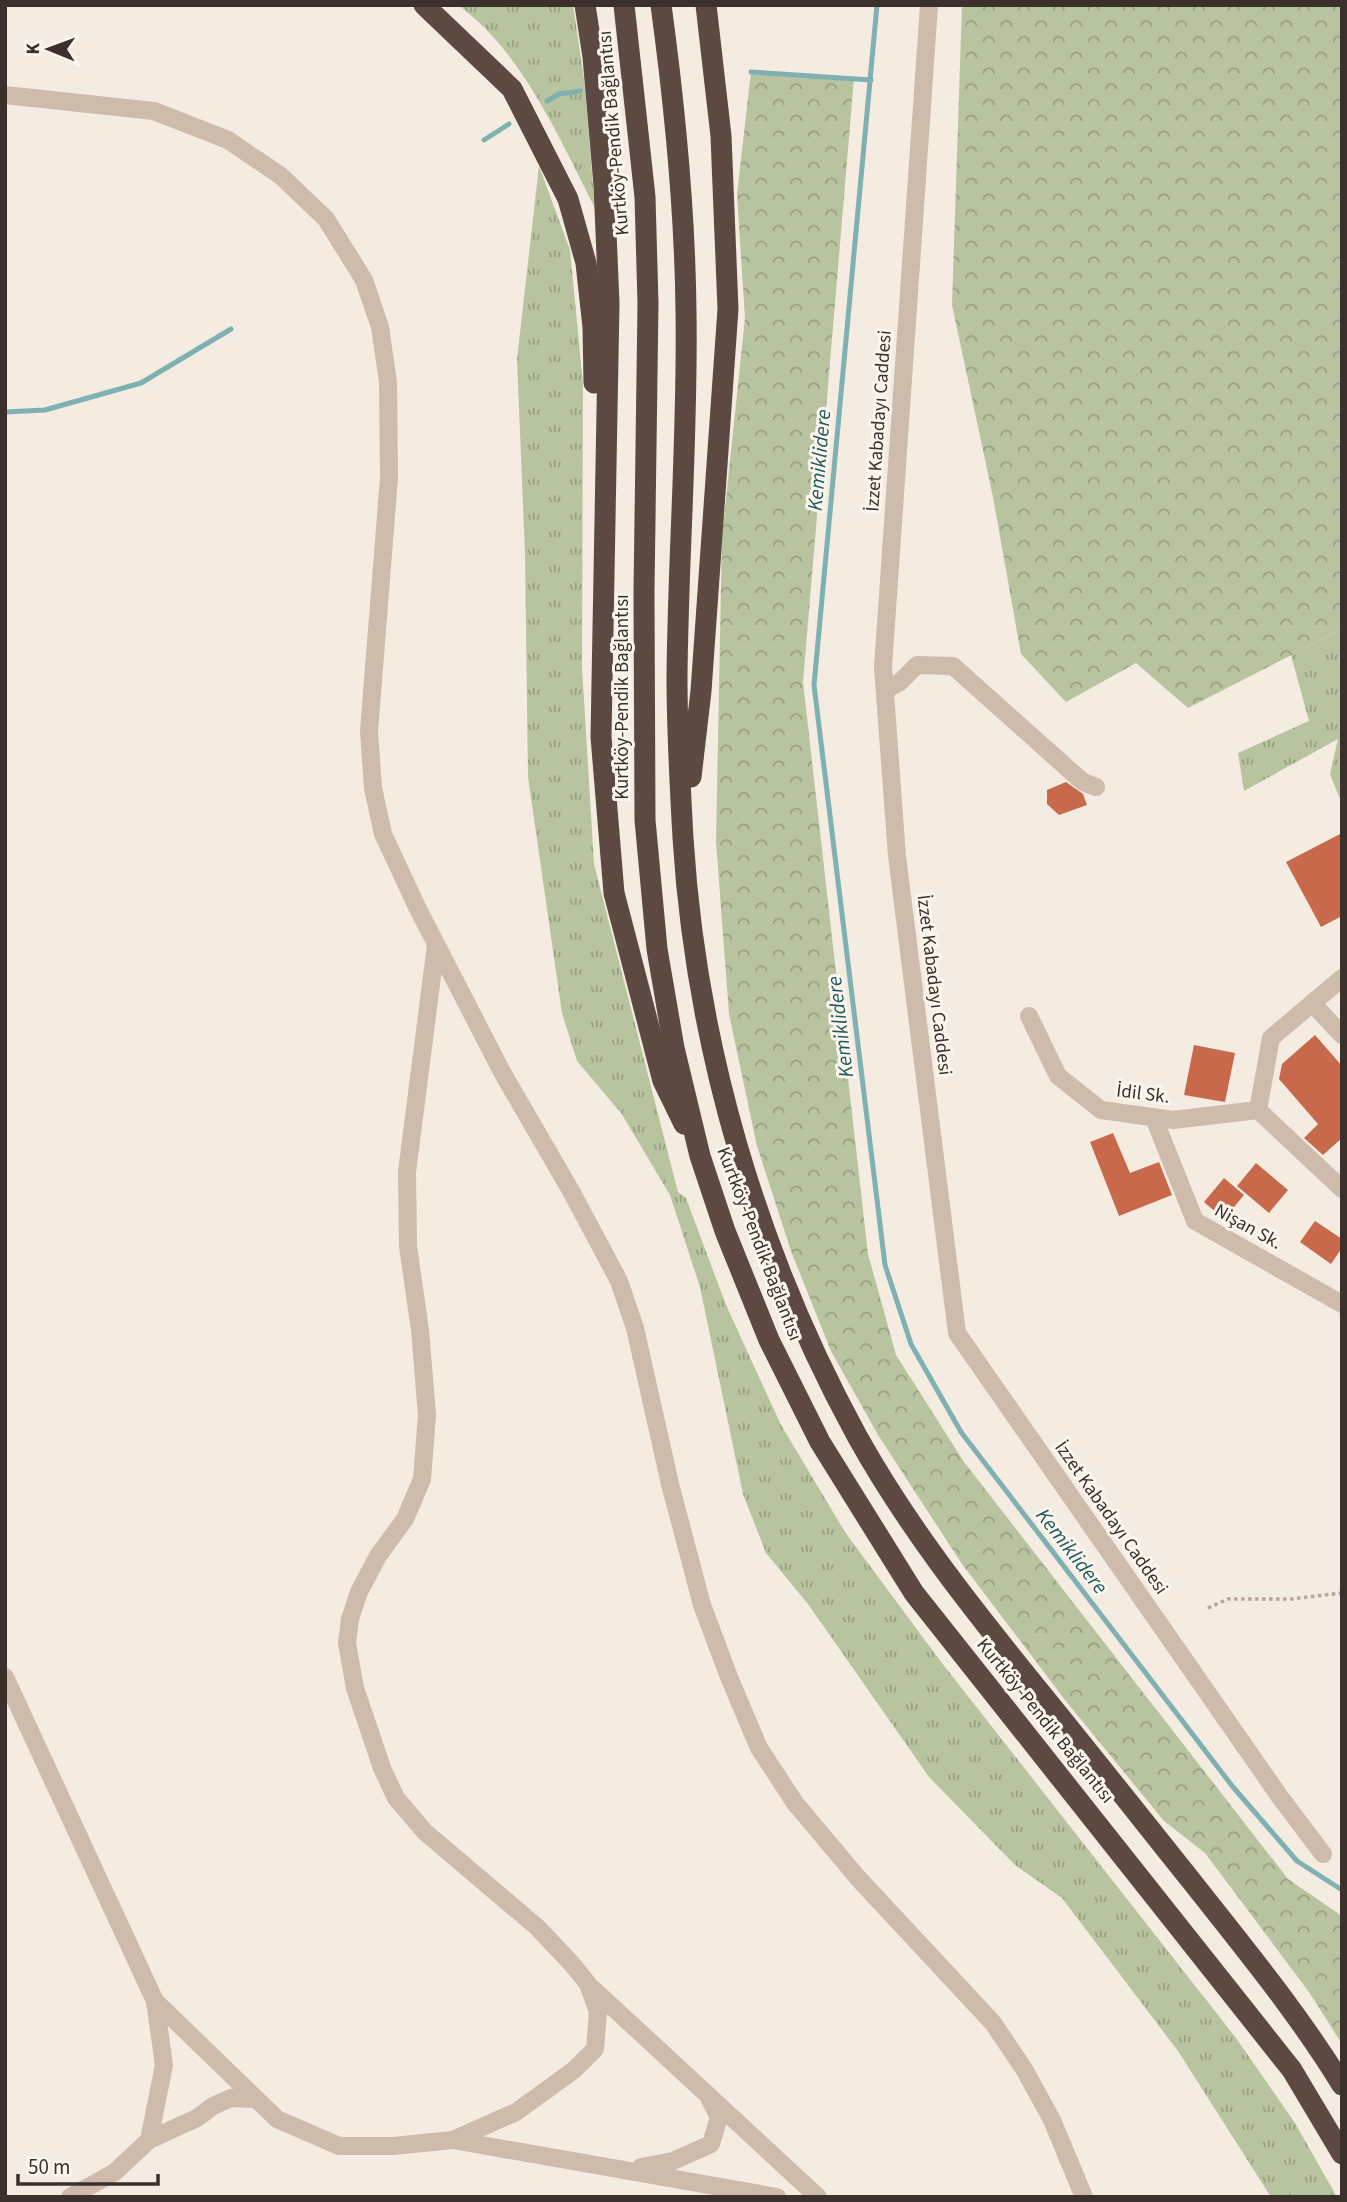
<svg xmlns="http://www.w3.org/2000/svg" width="1347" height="2202" viewBox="0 0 1347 2202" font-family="'Source Sans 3',sans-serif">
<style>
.grass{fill:url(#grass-tufts)}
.forest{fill:url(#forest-crowns)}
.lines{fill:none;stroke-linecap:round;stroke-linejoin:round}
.stream{stroke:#7fb0b2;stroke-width:5}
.building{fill:#c8694b}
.path{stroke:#b9a596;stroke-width:3.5;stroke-dasharray:3.5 3.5;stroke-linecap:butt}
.minor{stroke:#cdbbac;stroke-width:18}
.highway{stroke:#5c4a42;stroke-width:21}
.labels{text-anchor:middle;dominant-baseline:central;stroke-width:6;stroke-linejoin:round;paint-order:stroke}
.street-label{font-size:19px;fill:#3b302b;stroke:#fbf5ee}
.water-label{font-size:21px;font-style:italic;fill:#1f5a5e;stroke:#fbf5ee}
</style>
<defs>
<pattern id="grass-tufts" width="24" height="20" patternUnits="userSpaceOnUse" patternTransform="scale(1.75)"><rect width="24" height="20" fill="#b8c4a0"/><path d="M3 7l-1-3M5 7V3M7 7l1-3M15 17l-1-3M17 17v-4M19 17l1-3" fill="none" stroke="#97a083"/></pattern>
<pattern id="forest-crowns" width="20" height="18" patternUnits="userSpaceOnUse" patternTransform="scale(1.75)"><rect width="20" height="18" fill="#b8c4a0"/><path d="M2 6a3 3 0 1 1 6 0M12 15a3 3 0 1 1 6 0" fill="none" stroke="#97a083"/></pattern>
</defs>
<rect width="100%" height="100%" fill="#f4ebe1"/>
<g class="grass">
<path d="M458,5H573L584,79L595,208C560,140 522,51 458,5Z"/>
<path d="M539,166L570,250L583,384L582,667L594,864L678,1192L686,1198L726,1305L781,1425L845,1532L938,1658L1236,2038L1295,2123L1337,2197H1271L1178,2051L1062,1898L1015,1865L929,1777L808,1604L766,1553L743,1494L700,1287L670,1195L621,1113L577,1061L562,1013L528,777L525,554L517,359Z"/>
<path d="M1342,629V804L1330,774L1338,739L1244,791L1238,753L1309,721L1291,655Z"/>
</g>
<g class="forest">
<path d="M962,5H1342V629L1188,708L1136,663L1066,702L1021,654L993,497L952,305Z"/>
<path d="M751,72L854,78L803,682L868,1254L896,1355L964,1462L1288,1879L1342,1916V2044L1309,1992L1205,1853L1164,1821L1065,1700L962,1564L878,1435L831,1351L791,1251L757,1146L729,1014L716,841L722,537L745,318L737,194Z"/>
</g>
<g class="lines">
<g class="stream">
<path d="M877,5L814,685L885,1265L911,1344L961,1432L1233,1787L1297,1861L1342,1890"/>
<path d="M751,72L871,80"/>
<path d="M547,101L559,94L580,91"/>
<path d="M484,140L509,124"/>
<path d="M5,412L45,410L141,383L231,329"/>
</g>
</g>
<g class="building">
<path d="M1066,782L1083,794L1087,805L1059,815L1047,804V790Z"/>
<path d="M1342,833V916L1321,927L1286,862Z"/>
<path d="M1315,1035L1342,1066V1138L1323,1155L1304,1138L1318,1124L1279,1079L1282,1064Z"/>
<path d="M1194,1045L1235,1053L1225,1102L1184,1095Z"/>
<path d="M1113,1133L1130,1173L1159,1162L1172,1195L1119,1216L1090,1142Z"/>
<path d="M1256,1163L1288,1190L1269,1213L1237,1186Z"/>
<path d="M1224,1178L1244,1195L1224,1219L1204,1202Z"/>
<path d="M1315,1221L1342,1239V1248L1331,1264L1300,1242Z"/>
</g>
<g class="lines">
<path class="path" d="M1208,1608L1228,1599H1291L1342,1593"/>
<g class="minor">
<path d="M929,5L883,667L897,856L957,1333L1280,1797L1323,1854"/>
<path d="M5,95L154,111L228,140L281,176L326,219L364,280L380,327L388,382L389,478L369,731L373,788L383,834L417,907L502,1072L571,1191L619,1281L635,1328L670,1484L702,1605L729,1677L759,1748L795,1803L858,1878L993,2023L1024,2069L1052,2120L1084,2197"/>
<path d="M885,690L900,682L917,665L953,666L1083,782L1096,787"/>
<path d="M1312,1003L1342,1035"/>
<path d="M1029,1016L1058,1076L1101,1110L1173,1120L1258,1110"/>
<path d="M1258,1110L1271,1038L1342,978"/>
<path d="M1258,1110L1342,1189"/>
<path d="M1154,1118L1195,1221L1342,1304"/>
<path d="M5,1677L155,2001L164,2065L149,2140L115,2172L70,2197"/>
<path d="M592,1988L818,2197"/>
<path d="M155,2001L277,2119L339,2146H393L453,2140L516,2112L574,2070L595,2049L598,2012L588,1984L572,1964L537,1927L425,1832L396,1798L382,1768L355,1688L347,1643L350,1619L359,1592L378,1556L405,1519L422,1479L427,1415L420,1330L408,1246L407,1172L436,945"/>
<path d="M149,2140L197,2118L213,2106L231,2098L255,2099"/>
<path d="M453,2140L777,2197"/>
<path d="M641,2167L673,2161L711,2144L719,2117L710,2100"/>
</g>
<g class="highway">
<path d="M424,5L512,89L568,199L586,263L593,327L594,383"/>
<path d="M585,5L593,57L604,185L609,303L601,737L614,893L663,1081L684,1124"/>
<path d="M624,5L645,197L648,303L644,592L645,820L657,949L674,1048L700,1156L725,1231L769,1340L820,1442L914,1593L1292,2070L1342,2154"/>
<path d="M661,5C675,108 685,209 686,312C688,434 678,556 677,678C677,731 680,785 683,838C696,1046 757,1253 857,1436C907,1526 971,1607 1036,1687C1089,1752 1141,1818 1193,1883C1245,1949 1298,2013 1342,2085"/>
<path d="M691,777L701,691L728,309L721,136L706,5"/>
</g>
</g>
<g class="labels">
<g class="street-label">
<text transform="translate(614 133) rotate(-95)">Kurtköy-Pendik Bağlantısı</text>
<text transform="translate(879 421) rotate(-86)">İzzet Kabadayı Caddesi</text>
<text transform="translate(622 697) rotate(-90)">Kurtköy-Pendik Bağlantısı</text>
<text transform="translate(934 985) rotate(83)">İzzet Kabadayı Caddesi</text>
<text transform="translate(1143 1094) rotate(7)">İdil Sk.</text>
<text transform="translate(1248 1227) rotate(29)">Nişan Sk.</text>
<text transform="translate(759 1244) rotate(69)">Kurtköy-Pendik Bağlantısı</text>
<text transform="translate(1111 1518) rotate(55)">İzzet Kabadayı Caddesi</text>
<text transform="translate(1045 1721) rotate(51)">Kurtköy-Pendik Bağlantısı</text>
</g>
<g class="water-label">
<text transform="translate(819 460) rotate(-85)">Kemiklidere</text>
<text transform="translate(840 1027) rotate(-97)">Kemiklidere</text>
<text transform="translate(1072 1551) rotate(52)">Kemiklidere</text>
</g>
</g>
<rect width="1347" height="2202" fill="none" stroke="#3b302b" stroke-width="14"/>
<g transform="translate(49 49) rotate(271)" stroke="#fbf5ee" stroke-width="5" paint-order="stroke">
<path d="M0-5L12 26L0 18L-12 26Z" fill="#3b302b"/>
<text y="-10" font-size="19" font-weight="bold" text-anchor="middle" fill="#3b302b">K</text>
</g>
<path d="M18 2174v10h140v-10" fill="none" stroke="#3b302b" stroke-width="3.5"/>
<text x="28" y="2174" font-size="21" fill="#3b302b" stroke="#fbf5ee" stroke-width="5" paint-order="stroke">50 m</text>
</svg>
